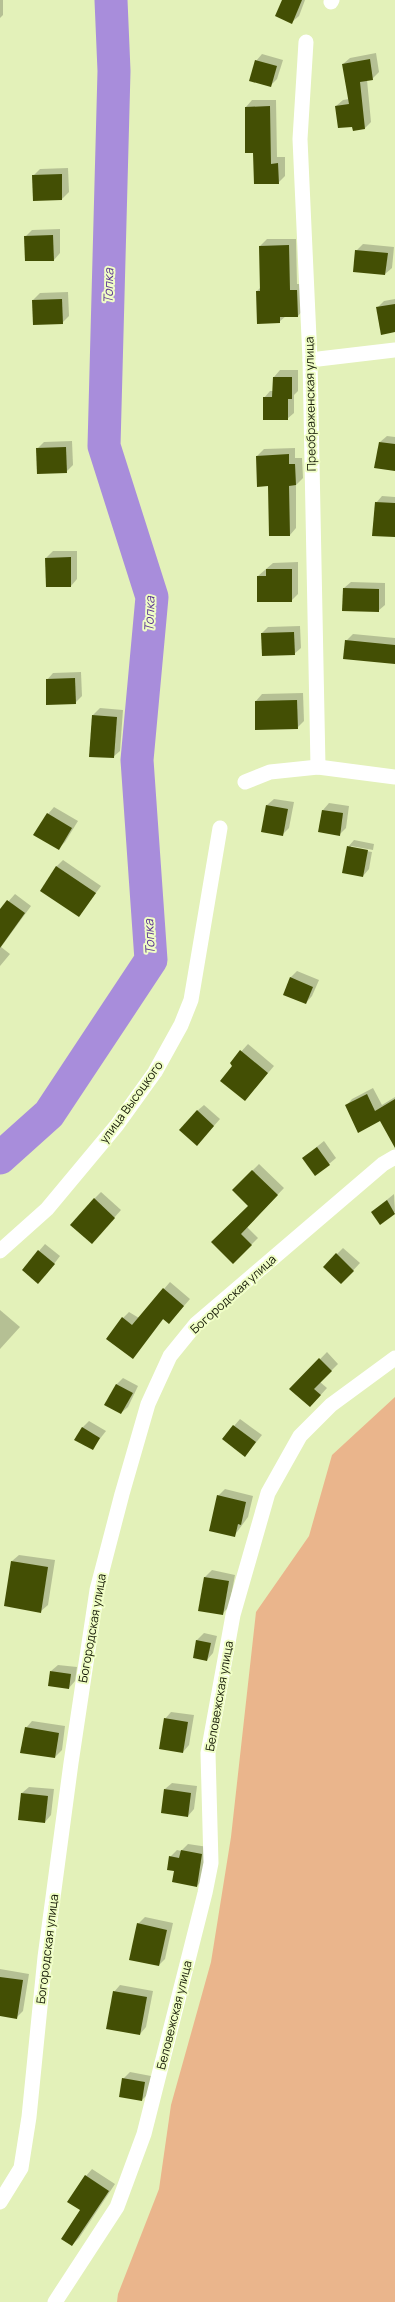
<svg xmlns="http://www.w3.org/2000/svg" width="395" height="2302" viewBox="0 0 395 2302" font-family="Manrope,sans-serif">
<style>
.green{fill:#eab58c}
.shadow{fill:#0003}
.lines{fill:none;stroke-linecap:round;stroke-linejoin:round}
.river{stroke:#a88ddb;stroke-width:33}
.building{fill:#434f04}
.minor{stroke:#fff;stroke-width:15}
.labels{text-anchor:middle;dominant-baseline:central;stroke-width:4;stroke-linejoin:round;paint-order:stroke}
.street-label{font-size:12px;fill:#131804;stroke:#f0fec6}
.water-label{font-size:13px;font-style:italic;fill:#5c3692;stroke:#f0fec6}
</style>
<rect width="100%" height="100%" fill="#e3f1b9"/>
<path class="green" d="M395,1397V2302H117L118,2294L159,2189L171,2105L211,1962L231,1837L256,1612L309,1536L332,1455Z"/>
<g class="shadow">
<path d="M0,0H3V15L0,18Z"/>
<path d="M283,0H305L299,16L292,22Z"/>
<path d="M376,53L379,72L372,79L367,80L371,122L365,128L353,126L336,106L343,100L349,99L343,64L350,58Z"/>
<path d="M262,54L283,60L277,79L270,86L256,61Z"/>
<path d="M252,100H276L277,157H285V176L278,183L254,152L246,107Z"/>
<path d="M68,168L69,192L62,199L34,200L33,176L40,169Z"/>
<path d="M60,229V253L54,260L25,237L32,230Z"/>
<path d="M267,239H296L297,284H304V309L298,316H286L279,322L257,291L261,287L260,246Z"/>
<path d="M363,244L394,247L392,268L385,274L356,251Z"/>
<path d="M68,292L69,316L62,323L33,300L40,293Z"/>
<path d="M395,299V331L377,308L384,301Z"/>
<path d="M280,370H298V391L294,395V413L287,419L264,398L270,391H273L274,377Z"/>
<path d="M387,436L395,437V470L380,442Z"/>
<path d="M72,441L73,465L66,472L37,449L44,442Z"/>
<path d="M295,448V458H302L303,478L296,485V528L290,535L257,456L264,449Z"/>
<path d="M382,496L395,497V536L376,503Z"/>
<path d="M53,551H77V579L71,586L46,558Z"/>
<path d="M298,562V594L291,601L258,576L273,563Z"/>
<path d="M351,582L385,583V605L378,611L344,588Z"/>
<path d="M300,626L301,648L294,654L262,633L268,627Z"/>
<path d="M353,634L395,638V663L346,641Z"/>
<path d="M81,672L82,696L75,703L47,680L53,673Z"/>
<path d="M303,693L304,721L297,728L256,701L262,694Z"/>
<path d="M100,708L123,710L120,751L113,757L93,715Z"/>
<path d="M274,799L294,802L289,828L282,835L267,805Z"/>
<path d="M329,803L349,806L346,828L340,834L320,831L323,810Z"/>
<path d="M54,807L78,821L65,842L58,849L48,814Z"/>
<path d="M354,840L374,844L373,850L351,846V848L372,852L369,869L363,876L348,847Z"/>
<path d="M63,860L101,886L79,916L56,867Z"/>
<path d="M15,894L31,906L1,947L10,954L0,966V911Z"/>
<path d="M297,971L319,980L312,996L306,1003L290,978Z"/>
<path d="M248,1044L274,1066L245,1100L231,1063Z"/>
<path d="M373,1088L382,1105L395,1097V1138L380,1119L346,1106L352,1099Z"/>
<path d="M204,1105L220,1119L197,1145V1111Z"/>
<path d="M324,1141L336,1158L329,1164L303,1158Z"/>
<path d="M259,1164L284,1188L247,1227L258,1238L233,1263L213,1242L250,1206L233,1190Z"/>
<path d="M101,1192L121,1210L98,1236L94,1199Z"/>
<path d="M394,1194L395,1212L381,1223L372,1212Z"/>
<path d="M45,1244L60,1256L45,1276L39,1251Z"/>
<path d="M343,1248L360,1263L348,1276L324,1267Z"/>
<path d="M170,1282L190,1299L169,1323L164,1318L133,1358L123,1318L129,1312L139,1318Z"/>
<path d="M0,1310L20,1327L0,1349Z"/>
<path d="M327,1352L338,1364L320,1382L327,1388L317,1399L291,1389Z"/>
<path d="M123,1378L138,1386L128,1407L121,1413L116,1385Z"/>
<path d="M240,1419L262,1435L245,1456L234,1426Z"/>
<path d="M89,1421L106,1431L92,1449L82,1428Z"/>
<path d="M225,1489L253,1496L248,1517L234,1536L218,1496Z"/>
<path d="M19,1555L55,1560L48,1605L41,1611L12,1561Z"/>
<path d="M212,1570L235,1575L229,1607L222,1614L199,1610L205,1577Z"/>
<path d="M204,1633L217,1636L213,1653L207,1660L194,1657L197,1640Z"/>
<path d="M58,1665L77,1667L75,1681L69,1688L51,1671Z"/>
<path d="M171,1712L194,1715L189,1745L183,1752L165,1719Z"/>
<path d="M32,1721L65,1726L62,1750L55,1757L26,1728Z"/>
<path d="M172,1783L197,1786L194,1809L188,1816L165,1789Z"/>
<path d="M29,1787L54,1789L51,1815L45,1822L22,1793Z"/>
<path d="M188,1844L208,1847L203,1879L197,1886L175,1870L170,1857L177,1850L181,1851Z"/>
<path d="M145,1917L173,1923L165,1959L159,1965L138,1924Z"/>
<path d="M0,1969L29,1974L23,2011L16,2018L0,2015Z"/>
<path d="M120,1985L153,1991L146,2027L140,2034L114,1992Z"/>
<path d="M130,2072L151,2076L149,2093L142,2100L123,2079Z"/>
<path d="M92,2169L115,2184L79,2238L72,2245L81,2210L86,2176Z"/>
</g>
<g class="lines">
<path class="river" d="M0,1158L49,1114L151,960L137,760L152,597L104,446L114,71L111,0"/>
</g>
<g class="building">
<path d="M282,0H302L292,24L275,16Z"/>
<path d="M370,59L373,80L360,82L365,129L353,131L352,127L338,128L335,106L349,104L342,64Z"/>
<path d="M255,60L277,66L271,87L249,81Z"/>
<path d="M270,106L271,164L278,163L279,184H254L253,153H245V107Z"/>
<path d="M62,174V200L33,201L32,175Z"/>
<path d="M53,235L54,261H25L24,236Z"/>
<path d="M289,245L290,290H297L298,317H280V323L257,324L256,291H260L259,246Z"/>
<path d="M355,250L388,253L385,275L353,272Z"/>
<path d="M62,299L63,324L33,325L32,300Z"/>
<path d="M395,304V332L381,335L376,307Z"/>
<path d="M273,377H292V399H288V420H263V397H272Z"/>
<path d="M379,442L395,444V471L374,468Z"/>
<path d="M66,447L67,473L37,474L36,448Z"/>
<path d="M289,454V464H295L296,485L289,486L290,536H269L268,486L257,487L256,456Z"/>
<path d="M375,502L395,503V537L372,536Z"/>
<path d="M71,557V587H46L45,558Z"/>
<path d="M266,569H292V602H257V576H266Z"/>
<path d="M343,588L379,589V612L342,611Z"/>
<path d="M294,632L295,655L262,656L261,633Z"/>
<path d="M345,640L395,645V664L343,659Z"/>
<path d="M75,678L76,704L46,705V679Z"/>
<path d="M297,700L298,729L255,730V701Z"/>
<path d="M92,715L117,717L114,758L89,757Z"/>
<path d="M266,805L288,809L283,836L261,832Z"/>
<path d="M322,810L343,813L340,836L318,832Z"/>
<path d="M47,813L72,828L59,850L33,835Z"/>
<path d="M347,846L368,850L363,877L342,873Z"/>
<path d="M56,866L96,893L79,917L40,891Z"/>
<path d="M7,900L25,913L0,948V909Z"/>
<path d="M290,977L313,987L306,1004L283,995Z"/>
<path d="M240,1050L268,1073L245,1101L220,1081L232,1066L230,1063Z"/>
<path d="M367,1094L375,1111L395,1099V1148L380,1121L358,1133L345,1105Z"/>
<path d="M197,1110L214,1126L197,1146L179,1130Z"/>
<path d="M317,1147L330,1165L315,1176L302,1158Z"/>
<path d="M252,1170L278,1195L241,1234L252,1245L233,1264L211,1242L248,1206L232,1190Z"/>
<path d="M94,1198L115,1218L92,1244L70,1225Z"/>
<path d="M387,1200L395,1214L380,1225L371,1212Z"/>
<path d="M38,1250L55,1264L38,1284L22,1270Z"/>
<path d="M336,1253L354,1271L341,1284L323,1267Z"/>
<path d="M163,1288L184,1306L169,1324L163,1319L133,1359L106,1339L122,1317L132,1325Z"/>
<path d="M319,1358L332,1371L314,1389L321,1395L310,1407L289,1389Z"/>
<path d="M116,1384L133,1393L121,1414L104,1405Z"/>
<path d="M233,1425L256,1442L245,1457L222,1439Z"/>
<path d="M82,1427L100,1438L93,1450L74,1440Z"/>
<path d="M217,1495L246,1502L241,1525L238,1524L235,1537L209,1531Z"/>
<path d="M11,1561L48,1567L41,1613L4,1606Z"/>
<path d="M204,1577L229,1581L223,1615L198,1611Z"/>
<path d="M196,1640L211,1643L207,1661L193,1658Z"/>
<path d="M50,1671L71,1674L69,1689L48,1686Z"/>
<path d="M164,1718L188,1722L183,1753L159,1749Z"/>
<path d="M25,1727L59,1733L55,1758L20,1753Z"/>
<path d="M164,1789L191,1793L188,1817L161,1813Z"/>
<path d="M21,1793L48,1796L45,1823L18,1820Z"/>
<path d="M181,1850L202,1854L197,1887L172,1882L174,1871L167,1870L169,1856L179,1858Z"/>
<path d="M137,1923L167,1930L159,1966L129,1960Z"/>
<path d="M0,1977L23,1980L17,2019L0,2016Z"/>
<path d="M113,1991L147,1997L140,2035L106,2029Z"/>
<path d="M122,2078L145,2082L142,2101L119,2097Z"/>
<path d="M85,2175L109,2191L72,2246L61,2239L80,2210L67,2202Z"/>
</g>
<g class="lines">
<g class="minor">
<path d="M331,2L332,0"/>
<path d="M306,42L300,139L310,360L318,767"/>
<path d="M310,360L395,350"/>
<path d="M245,782L270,772L318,767L395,777"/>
<path d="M0,1251L47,1209L117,1125L155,1072L181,1025L191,1000L220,828"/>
<path d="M0,2202L21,2168L29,2117L45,1957L71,1763L97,1590L122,1494L148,1404L170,1356L196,1324L383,1164L395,1157"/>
<path d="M55,2302L117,2207L144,2134L205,1893L211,1863L208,1753L233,1615L268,1493L300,1436L331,1405L395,1358"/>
</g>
</g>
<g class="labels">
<g class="street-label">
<text transform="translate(310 404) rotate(-91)">Преображенская улица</text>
<text transform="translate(131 1102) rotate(-54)">улица Высоцкого</text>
<text transform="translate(233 1294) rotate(-42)">Богородская улица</text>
<text transform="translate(92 1628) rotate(-80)">Богородская улица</text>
<text transform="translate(219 1696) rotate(-80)">Беловежская улица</text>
<text transform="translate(47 1949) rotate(-83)">Богородская улица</text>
<text transform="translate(174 2015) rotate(-76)">Беловежская улица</text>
</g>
<g class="water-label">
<text transform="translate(108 286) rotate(-89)">Топка</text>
<text transform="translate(149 614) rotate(-88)">Топка</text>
<text transform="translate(149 937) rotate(-93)">Топка</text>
</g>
</g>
</svg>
